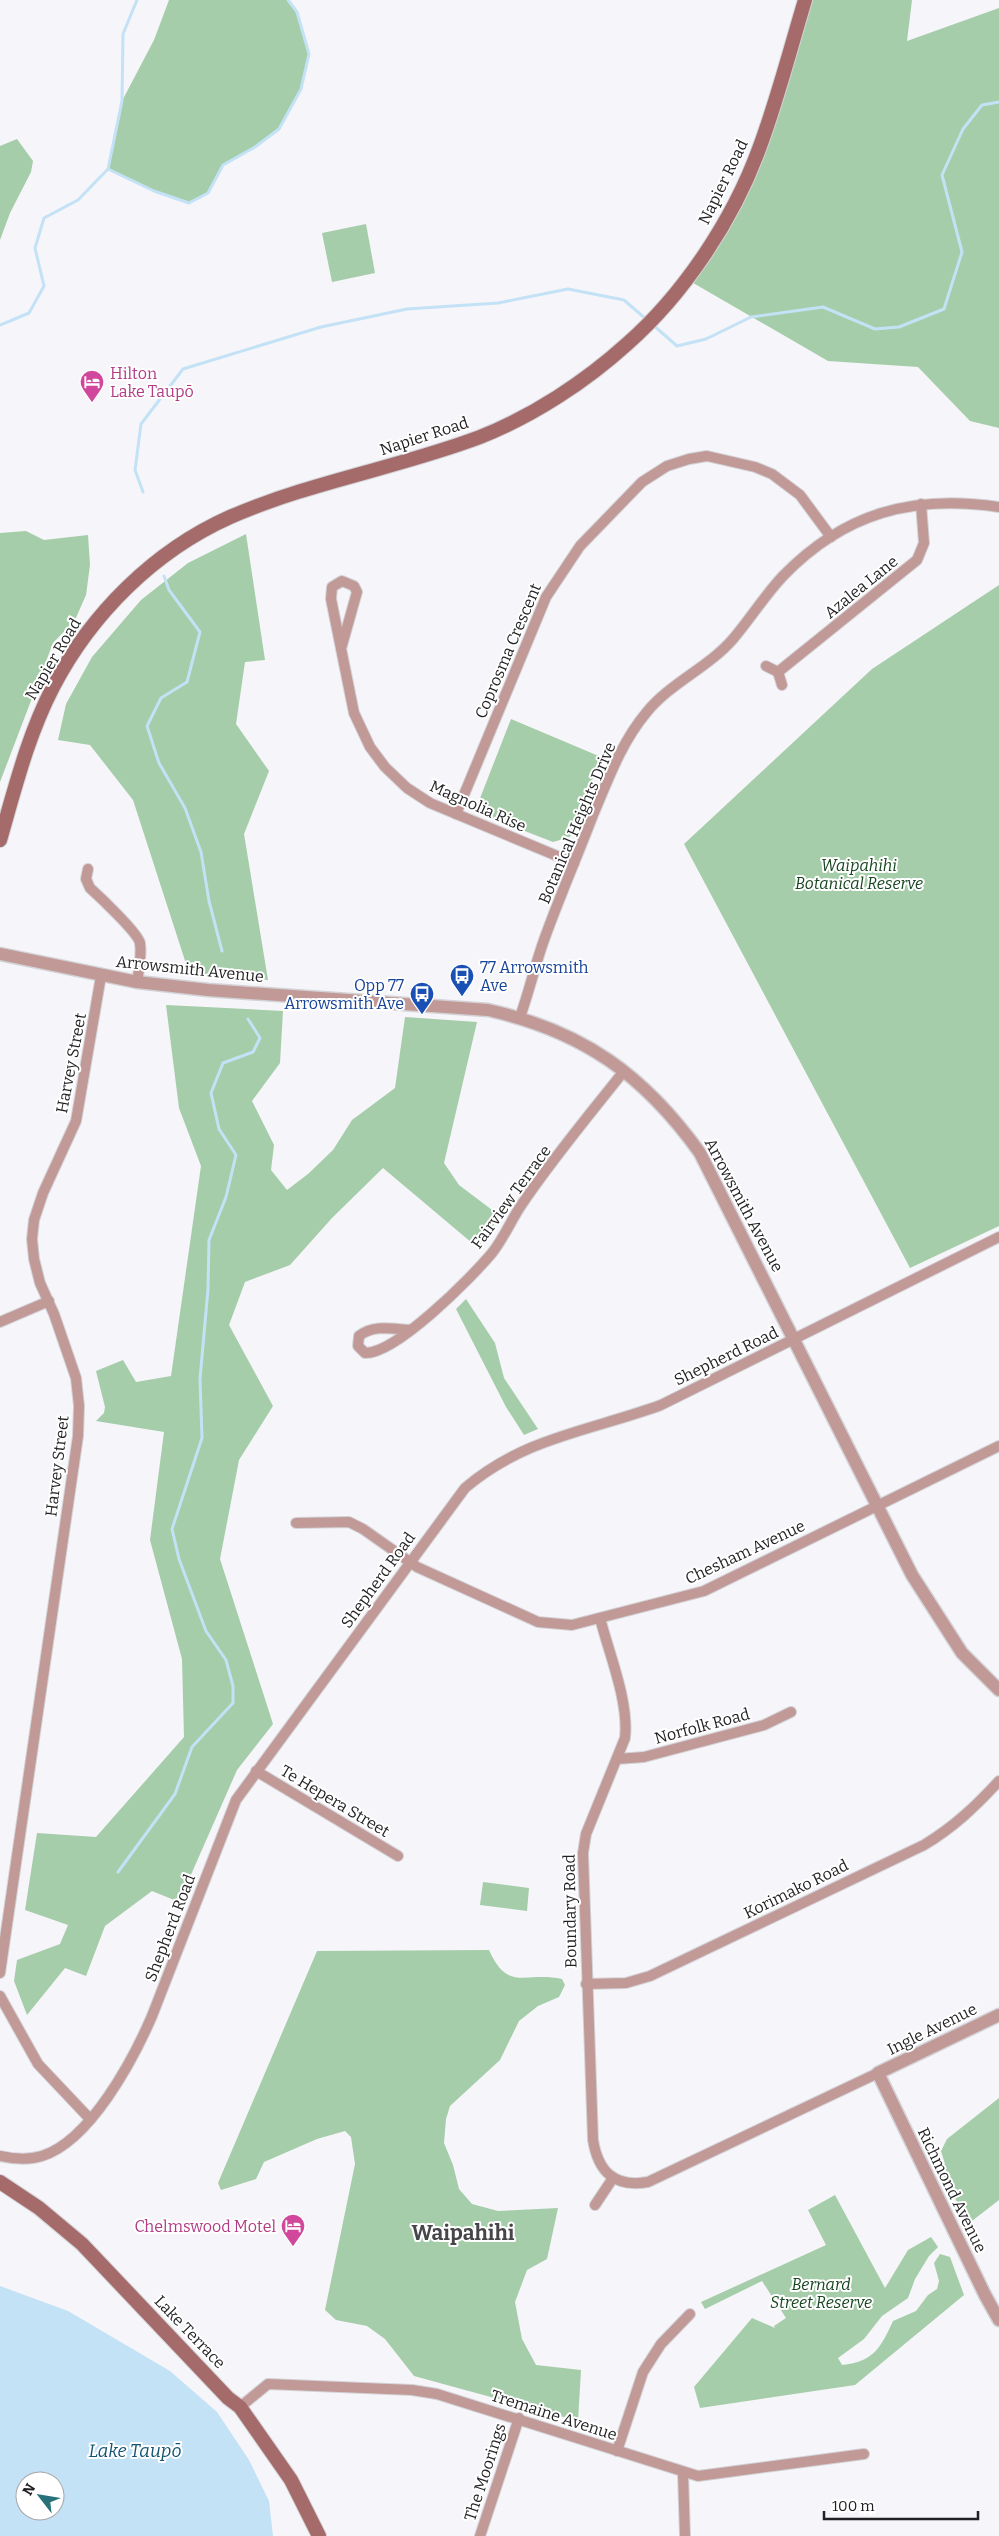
<svg xmlns="http://www.w3.org/2000/svg" width="999" height="2536" viewBox="0 0 999 2536" font-family="Bitter,serif">
<style>
.green{fill:#a6cda9}
.water{fill:#c3e2f6;fill-rule:evenodd}
.lines{fill:none;stroke-linecap:round;stroke-linejoin:round}
.stream{stroke:#c3e2f6;stroke-width:3}
.minor-casing{stroke:#d3d3d7;stroke-width:12}
.tertiary-casing{stroke:#d3d3d7;stroke-width:15}
.secondary-casing{stroke:#d3d3d7;stroke-width:16}
.minor{stroke:#c19997;stroke-width:10}
.tertiary{stroke:#c19997;stroke-width:12}
.secondary{stroke:#a46b6a;stroke-width:14}
.labels{text-anchor:middle;dominant-baseline:central;stroke-width:4;stroke-linejoin:round;paint-order:stroke}
.street-label{font-size:16px;fill:#201f21;stroke:#fff}
.hotel-label{font-size:16px;fill:#b23c85;stroke:#fff;text-anchor:start}
.park-label{font-size:16px;font-style:italic;fill:#16451f;stroke:#fff}
.transit-label{font-size:16px;fill:#164399;stroke:#fff;text-anchor:start}
.water-label{font-size:18px;font-style:italic;fill:#125373;stroke:#fff}
.district-label{font-size:21px;font-weight:bold;fill:#46464a;stroke:#fff}
</style>
<rect width="100%" height="100%" fill="#f5f5fa"/>
<g class="green">
<path d="M169,0H288L297,12L309,54L301,89L279,129L255,147L223,165L208,193L189,203L154,191L108,169L122,101L154,40Z"/>
<path d="M805,0H912L907,41L999,8V428L970,421L918,367L828,361L688,280L750,172Z"/>
<path d="M17,139L33,161L31,172L10,213L0,240V146Z"/>
<path d="M366,224L375,273L332,282L322,233Z"/>
<path d="M26,531L44,540L88,535L90,565L86,595L75,620L53,643L0,782V533Z"/>
<path d="M246,534L265,660L245,662L236,724L269,771L244,834L268,980L189,973L133,800L90,745L58,740L66,704L92,657L141,600L188,563Z"/>
<path d="M999,585V1226L910,1268L684,844L872,669Z"/>
<path d="M511,719L601,757L570,837L553,842L481,814L477,806Z"/>
<path d="M166,1005L283,1011L280,1063L252,1101L274,1145L271,1170L287,1190L308,1174L333,1150L352,1120L395,1088L405,1017L477,1022L444,1163L459,1185L500,1216L478,1248L383,1168L332,1218L290,1265L245,1282L229,1325L273,1406L239,1460L220,1559L273,1724L237,1770L179,1902L152,1891L105,1926L86,1976L65,1968L27,2015L14,1981L17,1960L60,1944L68,1925L25,1910L37,1833L96,1837L184,1737L182,1659L150,1540L164,1432L96,1421L104,1413L105,1407L96,1371L123,1360L136,1382L171,1376L201,1166L179,1108Z"/>
<path d="M466,1299L495,1343L504,1378L538,1429L524,1435L506,1407L456,1309Z"/>
<path d="M483,1882L529,1888L527,1911L480,1905Z"/>
<path d="M489,1950C508,1993 526,1971 562,1979L565,1985L559,1997L538,2006L519,2021L500,2060L450,2106L446,2119L444,2143L453,2165L459,2189L472,2204L498,2211L558,2208L547,2259L527,2270L515,2302L522,2339L536,2365L581,2370L578,2421L414,2376L385,2339L367,2326L336,2320L325,2310L355,2164L351,2137L345,2131L317,2139L264,2162L256,2179L253,2180L221,2190L218,2183L317,1951Z"/>
<path d="M999,2098V2200L968,2224L940,2168L945,2164L941,2151L947,2139Z"/>
<path d="M835,2195L885,2288L908,2250L931,2237L938,2247L929,2256L915,2279L908,2298L882,2316L864,2339L838,2358L842,2365C874,2362 881,2347 893,2321L916,2311L928,2295L937,2289L939,2281L934,2263L940,2254L950,2257L964,2295L855,2385L700,2408L694,2387L752,2318L775,2328L774,2326L786,2318L762,2281L705,2309L701,2302L826,2245L808,2210Z"/>
</g>
<path class="water" d="M0,2286L68,2311L170,2371L217,2412L249,2460L269,2501L273,2536H0ZM25,2481H55V2511H25Z"/>
<g class="lines">
<g class="stream">
<path d="M108,169L154,191L189,203L208,193L223,165L255,147L279,129L301,89L309,54L297,12L288,0"/>
<path d="M652,324L677,346L706,339L751,317L823,307L875,329L899,327L944,309L962,252L942,175L963,129L982,105L999,102"/>
<path d="M0,325L29,313L44,286L35,248L44,218L78,200L108,169L122,101L123,34L137,0"/>
<path d="M143,492L135,470L141,424L183,369L321,327L407,309L498,303L568,289L624,300L647,320"/>
<path d="M164,576L169,590L200,632L187,682L161,698L147,726L159,763L185,808L201,852L209,901L222,951"/>
<path d="M118,1872L175,1794L192,1747L233,1703V1686L226,1660L206,1631L179,1559L172,1529L202,1438L200,1379L208,1289L209,1240L226,1197L236,1155L219,1129L211,1093L223,1063L253,1052L260,1038L248,1019"/>
</g>
<defs>
<g id="minor">
<path d="M341,649L357,592L354,586L342,581L332,587L331,599L354,713L370,747L385,767L407,788L430,803L574,863"/>
<path d="M766,666L778,672L917,560L924,543L921,504"/>
<path d="M778,672L782,685"/>
<path d="M456,814L546,597L580,546L642,482L667,466L689,459L707,456L755,467L772,474L800,495L831,537"/>
<path d="M88,869L86,879L90,888C100,897 138,933 140,943C142,956 139,969 137,982"/>
<path d="M520,1017C529,992 535,965 544,940C559,898 577,857 593,815C608,780 621,743 646,713C670,683 708,668 733,639C750,619 765,595 783,576C844,513 913,494 999,507"/>
<path d="M0,1322L49,1301"/>
<path d="M411,1330C393,1329 374,1324 359,1336L358,1346L365,1353C396,1354 472,1277 492,1253C504,1238 511,1220 522,1204C553,1158 590,1114 624,1071"/>
<path d="M296,1523L349,1522L363,1529L417,1567L538,1622L572,1625L704,1591L999,1446"/>
<path d="M600,1618C609,1654 629,1701 625,1738L586,1834L583,1853L593,2140C598,2171 614,2188 648,2182L878,2073"/>
<path d="M617,1759L644,1757L764,1725L791,1712"/>
<path d="M256,1771L398,1856"/>
<path d="M0,1973L78,1436L79,1406L76,1378L54,1314L40,1283L34,1259L32,1239L34,1220L43,1193L76,1121L101,976"/>
<path d="M586,1984L626,1983L650,1976L924,1845C954,1827 976,1806 999,1781"/>
<path d="M0,1996L38,2064L90,2119"/>
<path d="M0,2156C14,2159 29,2160 42,2156C90,2141 133,2060 152,2016L236,1800L465,1488C525,1437 590,1431 661,1405L999,1237"/>
<path d="M595,2205L613,2178"/>
<path d="M240,2407L268,2384L412,2390L437,2394L698,2476L864,2454"/>
<path d="M617,2451L643,2372L661,2344L690,2314"/>
<path d="M683,2473L685,2536"/>
<path d="M480,2536L519,2418"/>
</g>
<g id="tertiary">
<path d="M0,954L137,982L208,990L488,1010C583,1031 644,1075 700,1153L912,1575L962,1653L999,1690"/>
<path d="M999,2015L878,2073L985,2295L999,2320"/>
</g>
<g id="secondary">
<path d="M0,840C15,788 28,735 53,687C91,614 154,551 230,517C310,482 398,468 480,437C533,416 585,382 627,344C684,294 733,220 759,149C777,101 790,50 805,0"/>
<path d="M0,2182L39,2208L82,2244L228,2398L240,2407L291,2480L319,2536"/>
</g>
</defs>
<use href="#minor" class="minor-casing"/>
<use href="#tertiary" class="tertiary-casing"/>
<use href="#secondary" class="secondary-casing"/>
<use href="#minor" class="minor"/>
<use href="#tertiary" class="tertiary"/>
<use href="#secondary" class="secondary"/>
</g>
<defs>
<symbol id="hotel-pin" viewBox="-11 -11 22 30"><path d="M0 17L-7.5 6A9.5 9.5 0 1 1 7.5 6Z" fill="#d1479c" stroke="#fff"/><path d="M-6-4.5h1.5V1H6V5H4.5V3h-9V5H-6ZM-4 0a1.8 1.8 0 1 1 3.6 0ZM.5 0V-2.5h3Q6-2.5 6 0Z" fill="#fff"/></symbol>
<symbol id="bus-pin" viewBox="-11 -11 22 30"><path d="M0 17L-7.5 6A9.5 9.5 0 1 1 7.5 6Z" fill="#1a4fb4" stroke="#fff"/><path d="M-5-6H5V4H4V6H2V4H-2V6H-4V4H-5ZM-3.5-4V0h7V-4ZM-3.5 1.2v1.5H-2V1.2ZM2 1.2v1.5H3.5V1.2Z" fill="#fff"/></symbol>
</defs>
<g fill-rule="evenodd">
<use href="#hotel-pin" x="78" y="368" width="28" height="38"/>
<use href="#bus-pin" x="448" y="962" width="28" height="38"/>
<use href="#bus-pin" x="408" y="980" width="28" height="38"/>
<use href="#hotel-pin" x="279" y="2212" width="28" height="38"/>
</g>
<g class="labels">
<g class="street-label">
<text transform="translate(723 182) rotate(-64)">Napier Road</text>
<text transform="translate(424 436) rotate(-18)">Napier Road</text>
<text transform="translate(861 587) rotate(-39)">Azalea Lane</text>
<text transform="translate(508 651) rotate(-67)">Coprosma Crescent</text>
<text transform="translate(53 659) rotate(-59)">Napier Road</text>
<text transform="translate(478 806) rotate(24)">Magnolia Rise</text>
<text transform="translate(577 823) rotate(-67)">Botanical Heights Drive</text>
<text transform="translate(190 969) rotate(6)">Arrowsmith Avenue</text>
<text transform="translate(71 1063) rotate(-79)">Harvey Street</text>
<text transform="translate(511 1197) rotate(-54)">Fairview Terrace</text>
<text transform="translate(744 1205) rotate(62)">Arrowsmith Avenue</text>
<text transform="translate(726 1356) rotate(-26)">Shepherd Road</text>
<text transform="translate(57 1466) rotate(-83)">Harvey Street</text>
<text transform="translate(745 1552) rotate(-25)">Chesham Avenue</text>
<text transform="translate(378 1580) rotate(-54)">Shepherd Road</text>
<text transform="translate(702 1726) rotate(-15)">Norfolk Road</text>
<text transform="translate(335 1801) rotate(31)">Te Hepera Street</text>
<text transform="translate(796 1889) rotate(-26)">Korimako Road</text>
<text transform="translate(570 1911) rotate(-91)">Boundary Road</text>
<text transform="translate(170 1928) rotate(-69)">Shepherd Road</text>
<text transform="translate(932 2029) rotate(-26)">Ingle Avenue</text>
<text transform="translate(952 2190) rotate(64)">Richmond Avenue</text>
<text transform="translate(190 2332) rotate(46)">Lake Terrace</text>
<text transform="translate(554 2415) rotate(18)">Tremaine Avenue</text>
<text transform="translate(485 2472) rotate(-72)">The Moorings</text>
</g>
<g class="hotel-label">
<text x="110" y="373">Hilton<tspan x="110" dy="18">Lake Taupō</tspan></text>
<text x="276" y="2226" text-anchor="end">Chelmswood Motel</text>
</g>
<g class="park-label">
<text x="859" y="865">Waipahihi<tspan x="859" dy="18">Botanical Reserve</tspan></text>
<text x="821" y="2284">Bernard<tspan x="821" dy="18">Street Reserve</tspan></text>
</g>
<g class="transit-label">
<text x="480" y="967">77 Arrowsmith<tspan x="480" dy="18">Ave</tspan></text>
<text x="404" y="985" text-anchor="end">Opp 77<tspan x="404" dy="18">Arrowsmith Ave</tspan></text>
</g>
<g class="water-label">
<text x="135" y="2451">Lake Taupō</text>
</g>
<g class="district-label">
<text x="463" y="2233">Waipahihi</text>
</g>
</g>
<g transform="translate(40 2496) rotate(301)"><circle r="24" fill="#ffffff" stroke="#a6a5a6"/>
<path d="M0-4L9 19L0 12L-9 19Z" fill="#29717b"/>
<text y="-8" font-size="14" font-weight="bold" text-anchor="middle" fill="#201f21">N</text>
</g>
<path d="M824 2511v8h154v-8" fill="none" stroke="#201f21" stroke-width="2.5"/>
<text x="832" y="2511" font-size="15" fill="#201f21" stroke="#ffffff" stroke-width="4" paint-order="stroke">100 m</text>
</svg>
